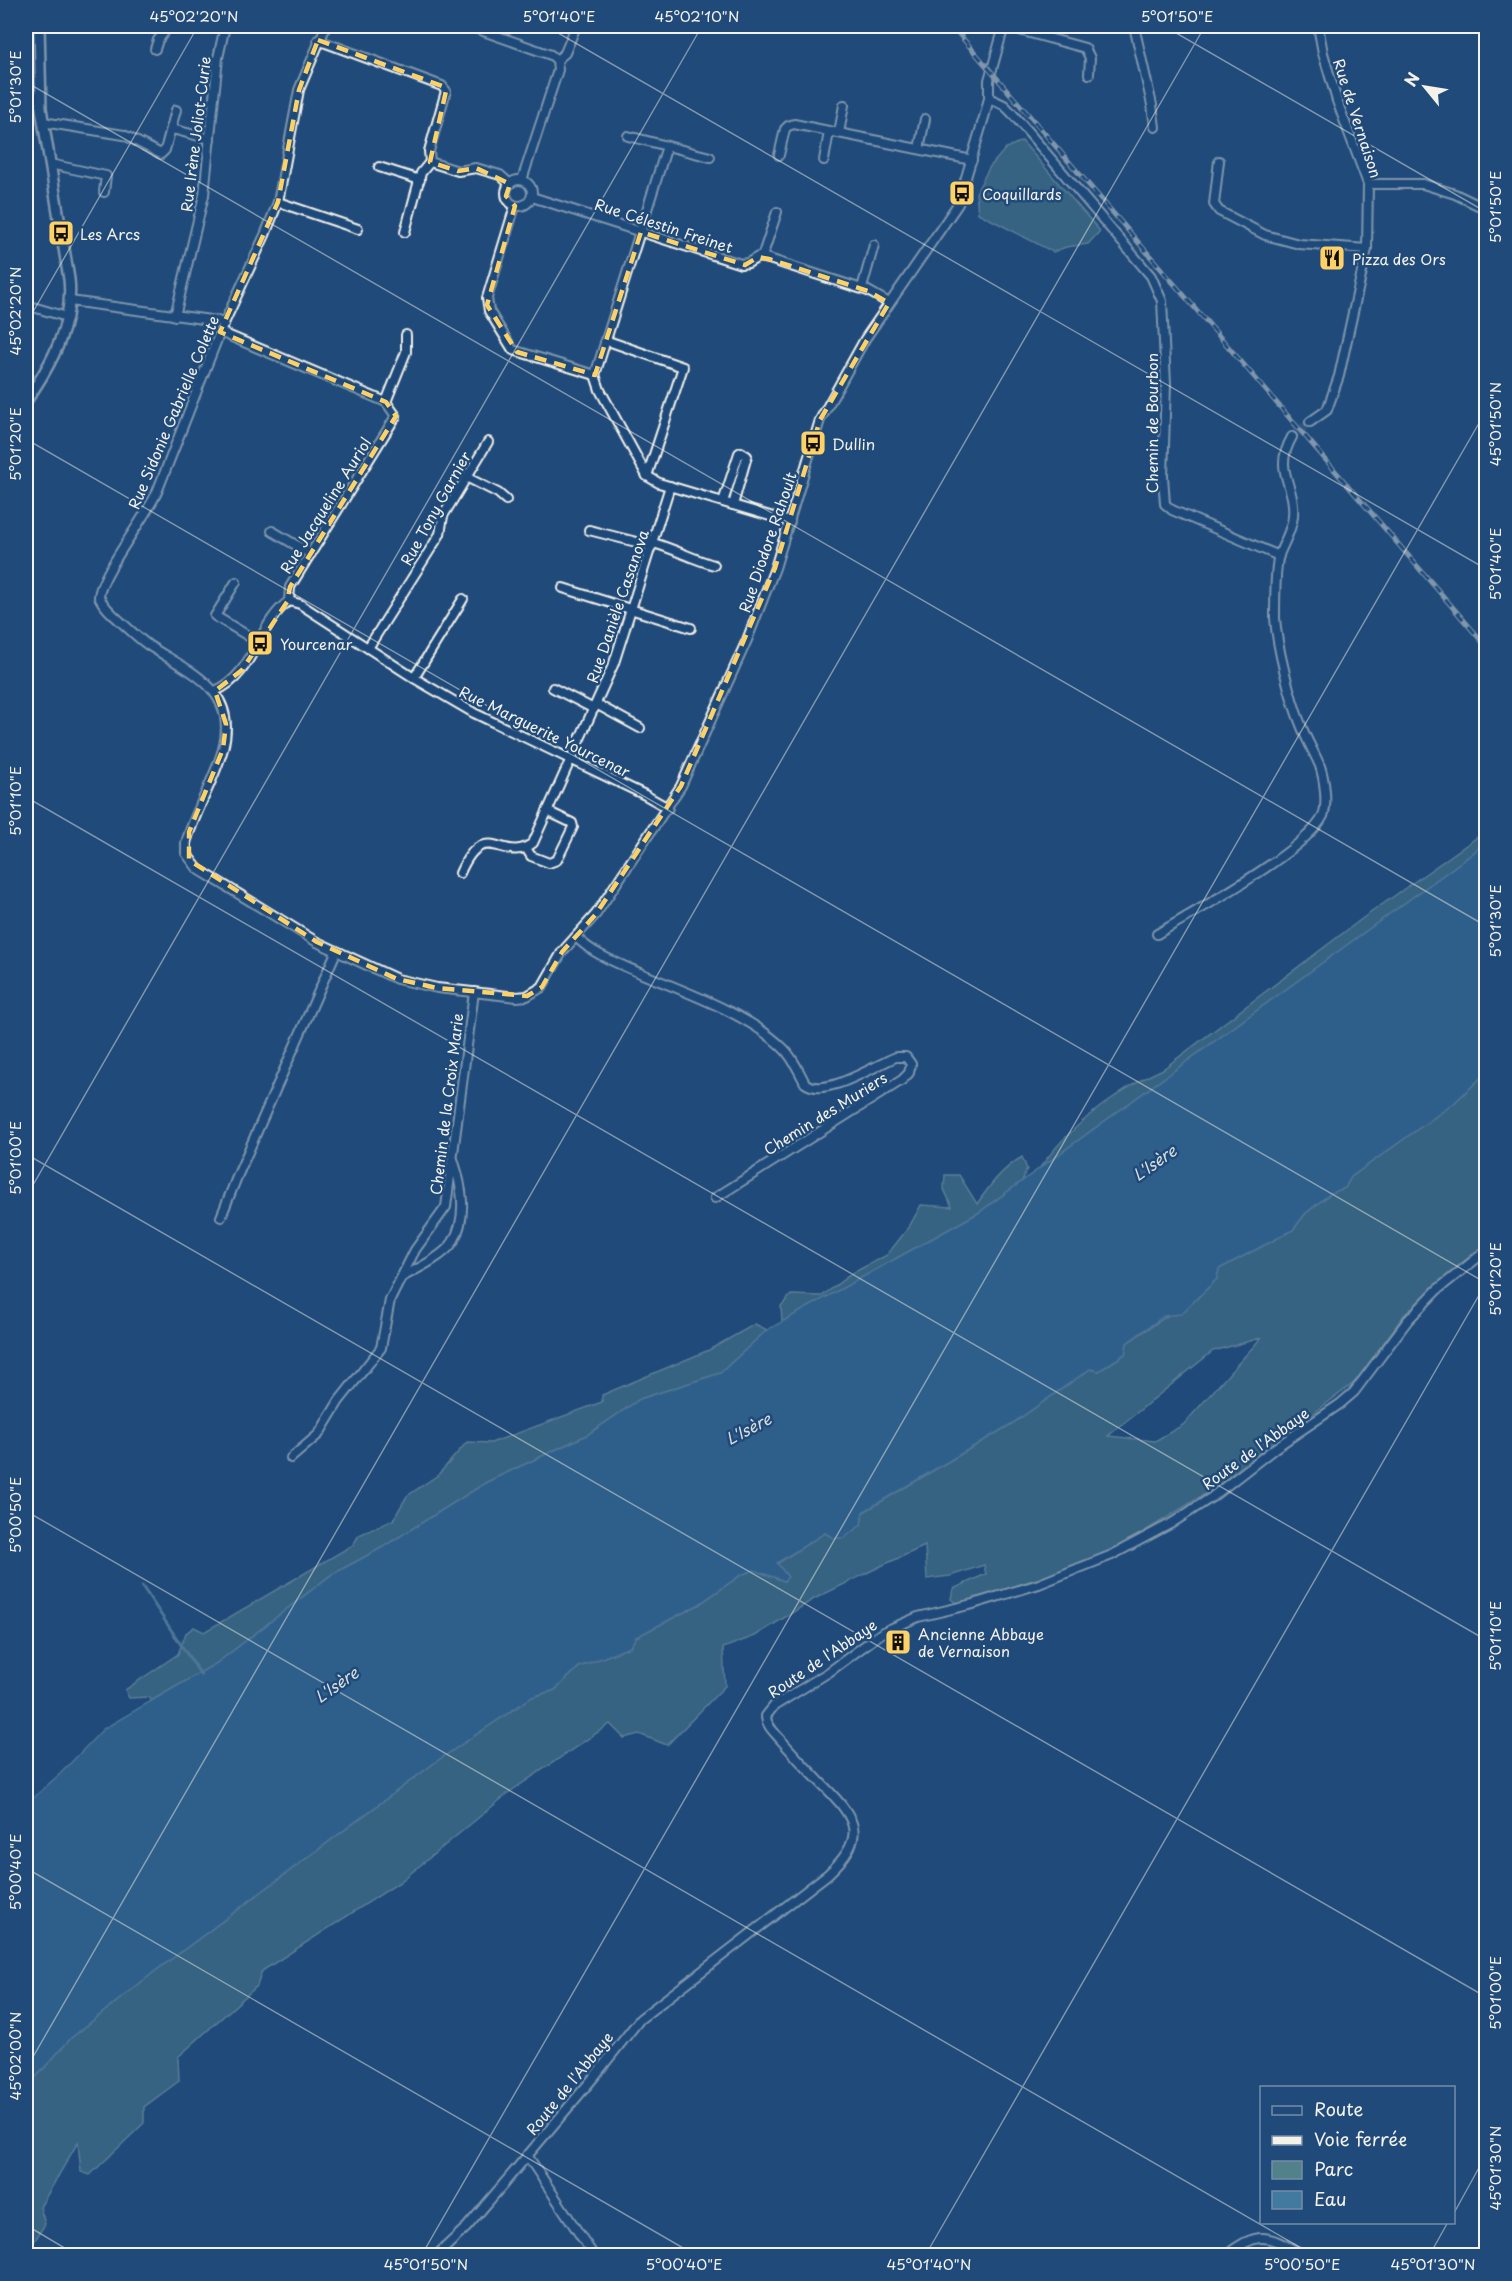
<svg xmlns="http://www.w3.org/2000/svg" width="1512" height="2281" viewBox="0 0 1512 2281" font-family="'Playpen Sans',sans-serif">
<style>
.green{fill:#52818a;stroke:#a3b9b9;stroke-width:1.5;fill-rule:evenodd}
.water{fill:#42799e;stroke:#89a9bc;stroke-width:1.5}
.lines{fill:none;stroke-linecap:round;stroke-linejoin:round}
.stream{stroke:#89a9bc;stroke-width:3}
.minor-tunnel{stroke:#3f638a;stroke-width:8;stroke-dasharray:8 4;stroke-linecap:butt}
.minor-casing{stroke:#f4f1e8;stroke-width:12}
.tertiary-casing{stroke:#f4f1e8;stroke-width:14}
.minor{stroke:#1f4a7a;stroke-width:8}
.tertiary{stroke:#1f4a7a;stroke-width:9}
.rail-casing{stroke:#f4f1e8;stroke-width:5}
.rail{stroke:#1f4a7a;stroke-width:3;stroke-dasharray:9;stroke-linecap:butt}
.marked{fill:none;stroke:#ffd166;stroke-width:4.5;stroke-dasharray:12 8;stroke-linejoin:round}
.ticks{fill:none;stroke:#f4f1e8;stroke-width:1.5;stroke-opacity:0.45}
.labels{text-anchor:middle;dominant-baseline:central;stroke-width:5;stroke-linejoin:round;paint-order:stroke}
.street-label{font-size:15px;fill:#f4f1e8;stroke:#1f4a7a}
.poi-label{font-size:15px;fill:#f4f1e8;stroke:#1f4a7a;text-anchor:start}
.water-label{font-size:16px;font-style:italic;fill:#d9dfdd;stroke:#1f4a7a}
.neatline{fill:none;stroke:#f4f1e8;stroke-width:2}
.ticks-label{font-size:15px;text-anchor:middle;fill:#f4f1e8}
</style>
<rect width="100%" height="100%" fill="#1f4a7a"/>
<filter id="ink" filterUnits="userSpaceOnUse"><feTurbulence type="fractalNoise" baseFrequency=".0167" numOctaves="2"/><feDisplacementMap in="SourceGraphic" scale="12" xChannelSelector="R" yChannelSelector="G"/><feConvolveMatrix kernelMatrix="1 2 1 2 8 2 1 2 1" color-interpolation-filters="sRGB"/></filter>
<g filter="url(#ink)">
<g class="green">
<path d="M1022,141L1100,231L1088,244L1066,247L1053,252L978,213L976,193L989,168L1006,148Z"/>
<path d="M1486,831V841L1472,854L1038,1170C1047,1159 1055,1147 1065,1138C1092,1110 1128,1085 1163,1069L1363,918Z"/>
<path d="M1486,1073V1244L1463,1262L1404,1315L1355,1382L1213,1489L1113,1551L973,1604L959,1606L951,1599L953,1589L986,1574L984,1565L950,1576L927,1579L925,1546L881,1566L814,1599L755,1636L723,1648L725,1686L667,1745L639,1734L624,1738L610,1724L511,1791L400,1882L262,1971L257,1986L178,2057L179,2081L144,2107V2123L90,2175L81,2172L78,2142L40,2207L45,2224L26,2255V2088L71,2038L154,1972L437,1761L532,1697L555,1690L579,1667L630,1647L636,1637L698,1605L741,1575L754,1570L784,1581L777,1564L825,1532L861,1525L862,1513L1013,1423L1090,1369L1099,1371L1125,1354L1127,1343L1170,1314L1219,1269L1293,1230L1305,1214L1331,1193L1345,1188L1351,1177L1453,1104ZM1261,1338L1183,1425L1155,1441L1108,1436L1213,1351Z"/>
<path d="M1022,1157L1027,1169L1022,1181L978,1213L782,1322L781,1306L791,1295L822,1296L851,1274L887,1255L909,1227L921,1205L952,1207L944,1189L945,1175H959L977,1204C990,1185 1002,1169 1022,1157Z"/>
<path d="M755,1324L767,1330L720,1373L640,1399L587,1435L487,1482L383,1547L331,1575L217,1663L151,1701L148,1697L129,1698L125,1690L178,1654L186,1633L194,1627L204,1632L353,1545L359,1535L393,1520L407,1496L438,1475L467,1442L491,1443L602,1402V1395L709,1350Z"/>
</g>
<path class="water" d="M1486,841V1073L1453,1104L1351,1177L1345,1188L1331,1193L1305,1214L1293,1230L1219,1269L1217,1279L1181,1314L1164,1316L1127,1343L1125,1354L1099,1371L1090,1369L1013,1423L863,1512L861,1525L844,1538H833L825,1533L777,1563L788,1577L784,1581L754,1570L741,1575L698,1605L636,1637L630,1647L579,1667L555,1690L532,1697L437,1761L154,1972L71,2038L26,2088V1804L61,1773L103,1729L217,1663L331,1575L383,1547L487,1482L587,1435L640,1399L720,1373L767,1330L978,1213L1472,854Z"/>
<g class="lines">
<path class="stream" d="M142,1586L201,1675"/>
<path class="minor-tunnel" d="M1292,437L1310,422"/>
<defs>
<g id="minor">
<path d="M326,26L299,90L278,202L265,235L220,332L157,492C146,517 100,575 99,597C104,607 112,614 120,621C129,629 138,638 148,645C189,672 239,688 223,749C214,781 195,811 186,843V853L198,869L317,942L397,979L437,988L517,997L527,996L542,987L562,952L596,914L681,786L747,640L775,568L820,420L865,339L958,204L985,114L989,98V80L1004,26"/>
<path d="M469,26L551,55L557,60L558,70L522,180"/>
<path d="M1004,26L1085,48L1090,58L1089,74"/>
<path d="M1134,26L1152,105L1155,127"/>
<path d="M318,40L442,86L446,91L429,151L430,162L458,171L476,168L500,175L510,184"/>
<path d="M155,49L158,40L169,26"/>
<path d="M557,60L565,53L576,26"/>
<path d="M26,96L40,98"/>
<path d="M989,98L1004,105L1011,112L1151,276L1162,301L1166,384L1163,476L1165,504L1172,510L1279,556"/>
<path d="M43,122L124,135L161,154L165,150L176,110"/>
<path d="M172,129L210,139"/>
<path d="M839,133L844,105"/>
<path d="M628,136L710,157"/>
<path d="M919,149L925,119"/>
<path d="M779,155L785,129L788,126L794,124L972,160"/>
<path d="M824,160L829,132"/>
<path d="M1219,161L1214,204L1219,211L1265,235L1299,244L1367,249"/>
<path d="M50,164L106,176L104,192"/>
<path d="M379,167L420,180"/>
<circle cx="519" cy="193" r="13"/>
<path d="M1368,184H1423L1455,194L1486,209"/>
<path d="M532,197L741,264L748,263L758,257L769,259L868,291L889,303"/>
<path d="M278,202L358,229"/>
<path d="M515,206L487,298L489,311L513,350L595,375"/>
<path d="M405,232L421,173L430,162"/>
<path d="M762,257L777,212"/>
<path d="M862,288L874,245"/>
<path d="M70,301L218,321L224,324"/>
<path d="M26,305L67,317"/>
<path d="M175,316L204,195L218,58L225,26"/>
<path d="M220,332L386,402L396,416L290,587L289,601"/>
<path d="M605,340L683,367L647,476"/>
<path d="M595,375L600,390L647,476L659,483L790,522"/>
<path d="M595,375L667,146"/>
<path d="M386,402L406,352V335"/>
<path d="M1310,422L1327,410L1339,376L1367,249L1368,184L1337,101L1323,53L1318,26"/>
<path d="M466,477L498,493L506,500"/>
<path d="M723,502L739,453L741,452L747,456L733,505"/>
<path d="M589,530L652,546"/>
<path d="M272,531L311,554"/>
<path d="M653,543C675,549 692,559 714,565"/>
<path d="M236,582L215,616L260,643"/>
<path d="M563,588L691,628"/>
<path d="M289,601L300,604L414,678L474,713L645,795L668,808"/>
<path d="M368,648L440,534L443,516L488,442"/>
<path d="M414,678L463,599"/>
<path d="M553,688L594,709"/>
<path d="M215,691C255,675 257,624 289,601"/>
<path d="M596,704L640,728"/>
<path d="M526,848L531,856L549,863L557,860L573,827L572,823L547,811"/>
<path d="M460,873C485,816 503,866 533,843L614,663L670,486"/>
<path d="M1157,934C1193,913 1307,850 1323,816C1328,803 1324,778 1320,766C1314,752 1306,739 1301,725C1290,698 1277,647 1275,618C1275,604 1275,567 1279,555C1284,542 1292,530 1293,516C1296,483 1272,472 1292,437"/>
<path d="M576,937C594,955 617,963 640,973C685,992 749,1014 783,1048C793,1057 799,1072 805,1083C825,1099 875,1065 896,1057H906L911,1064L909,1073L902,1080L715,1198"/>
<path d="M221,1217L237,1177L336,952"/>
<path d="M402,1277C417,1269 444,1256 453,1242C468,1216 462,1186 453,1159"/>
<path d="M291,1458L319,1434L339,1401L381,1348L390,1300L415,1250L446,1207L474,992"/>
<path d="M527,2155L594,2256"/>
<path d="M436,2256L467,2227L594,2077L640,2019L828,1874C867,1838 858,1820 824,1786C809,1771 794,1755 780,1739C774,1732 766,1725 766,1716L774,1706L829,1672L883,1632L918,1617L973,1604L1039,1584L1112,1555L1172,1523L1212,1497L1275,1448L1340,1404L1354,1392L1408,1320L1437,1290L1486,1251"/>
<path d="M1225,2256C1261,2228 1268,2236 1305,2256"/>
</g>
<path id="tertiary" d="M26,401C51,365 74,324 69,279L41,108L39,26"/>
</defs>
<use href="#minor" class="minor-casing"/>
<use href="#tertiary" class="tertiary-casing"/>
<use href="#minor" class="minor"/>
<use href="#tertiary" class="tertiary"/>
<defs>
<path id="rail" d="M952,26L1486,646"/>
</defs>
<use href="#rail" class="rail-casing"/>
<use href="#rail" class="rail"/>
</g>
</g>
<path d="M0 0H1512V2281H0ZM318,40L442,86L446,91L430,162L458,171L476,168L510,184L506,196L515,206L487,305L517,352L595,375L641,232L745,265L758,257L769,259L868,291L889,303L820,420L775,568L681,786L596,914L562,952L542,987L527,996L437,988L397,979L317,942L189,860V832L223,749L226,724L215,691L242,670L287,602L290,587L396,416L386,402L220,332L278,202L299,90Z" fill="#1f4a7a" fill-opacity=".55" fill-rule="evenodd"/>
<path class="marked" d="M318,40L442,86L446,91L430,162L458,171L476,168L510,184L506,196L515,206L487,305L517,352L595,375L641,232L745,265L758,257L769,259L868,291L889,303L820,420L775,568L681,786L596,914L562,952L542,987L527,996L437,988L397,979L317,942L189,860V832L223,749L226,724L215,691L242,670L287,602L290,587L396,416L386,402L220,332L278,202L299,90Z"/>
<path class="ticks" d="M546,26L1486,569M1164,26L1486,212M26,82L1486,926M26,324L198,26M26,439L1486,1283M26,797L1486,1640M26,1154L1486,1997M26,1197L702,26M26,1511L1315,2256M26,1868L697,2256M26,2069L1205,26M1454,2213L1486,2155M26,2225L78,2256M421,2256L1486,411M925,2256L1486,1283M1429,2256L1448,2222"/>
<defs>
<symbol id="bus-square" viewBox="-11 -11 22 22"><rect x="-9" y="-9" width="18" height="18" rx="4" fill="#ffd166" stroke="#1f4a7a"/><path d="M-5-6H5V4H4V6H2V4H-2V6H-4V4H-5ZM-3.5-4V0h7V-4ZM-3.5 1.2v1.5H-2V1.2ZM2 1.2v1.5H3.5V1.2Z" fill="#111"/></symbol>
<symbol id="restaurant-square" viewBox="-11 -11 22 22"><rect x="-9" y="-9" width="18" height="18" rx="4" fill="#ffd166" stroke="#1f4a7a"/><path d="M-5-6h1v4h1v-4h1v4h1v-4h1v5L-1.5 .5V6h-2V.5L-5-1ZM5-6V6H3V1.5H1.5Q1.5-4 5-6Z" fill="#111"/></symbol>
<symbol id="building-square" viewBox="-11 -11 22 22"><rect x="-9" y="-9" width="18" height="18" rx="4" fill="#ffd166" stroke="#1f4a7a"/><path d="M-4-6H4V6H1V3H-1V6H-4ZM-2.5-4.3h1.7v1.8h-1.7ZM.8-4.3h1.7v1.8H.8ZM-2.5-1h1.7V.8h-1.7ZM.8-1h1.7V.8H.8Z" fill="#111"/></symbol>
</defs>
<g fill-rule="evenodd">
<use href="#bus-square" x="947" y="178" width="30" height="30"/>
<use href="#bus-square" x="46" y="218" width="30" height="30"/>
<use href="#restaurant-square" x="1317" y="243" width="30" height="30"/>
<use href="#bus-square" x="798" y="428" width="30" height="30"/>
<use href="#bus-square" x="245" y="628" width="30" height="30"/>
<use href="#building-square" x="883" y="1627" width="30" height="30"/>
</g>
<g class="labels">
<g class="street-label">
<text transform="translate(1358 118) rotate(72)">Rue de Vernaison</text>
<text transform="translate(195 134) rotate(-83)">Rue Irène Joliot-Curie</text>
<text transform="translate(664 225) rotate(18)">Rue Célestin Freinet</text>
<text transform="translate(173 412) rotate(-67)">Rue Sidonie Gabrielle Colette</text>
<text transform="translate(1151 423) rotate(-90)">Chemin de Bourbon</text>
<text transform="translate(325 505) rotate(-58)">Rue Jacqueline Auriol</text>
<text transform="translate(435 508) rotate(-61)">Rue Tony Garnier</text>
<text transform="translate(767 542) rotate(-71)">Rue Diodore Rahoult</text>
<text transform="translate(617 606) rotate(-71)">Rue Danièle Casanova</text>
<text transform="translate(545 731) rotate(26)">Rue Marguerite Yourcenar</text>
<text transform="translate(446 1104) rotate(-83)">Chemin de la Croix Marie</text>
<text transform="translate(825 1113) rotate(-32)">Chemin des Muriers</text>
<text transform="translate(1255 1448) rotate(-36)">Route de l'Abbaye</text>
<text transform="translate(822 1658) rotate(-34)">Route de l'Abbaye</text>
<text transform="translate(569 2083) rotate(-51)">Route de l'Abbaye</text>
</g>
<g class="poi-label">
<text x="982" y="193">Coquillards</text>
<text x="80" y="233">Les Arcs</text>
<text x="1352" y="258">Pizza des Ors</text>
<text x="832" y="443">Dullin</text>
<text x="280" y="643">Yourcenar</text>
<text x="918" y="1633">Ancienne Abbaye<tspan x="918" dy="17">de Vernaison</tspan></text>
</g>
<g class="water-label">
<text transform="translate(1154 1162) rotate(-35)">L'Isère</text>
<text transform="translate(748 1428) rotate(-28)">L'Isère</text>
<text transform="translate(336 1684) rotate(-35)">L'Isère</text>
</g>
</g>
<rect width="1512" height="2281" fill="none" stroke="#1f4a7a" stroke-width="66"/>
<rect x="1260" y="2086" width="195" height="138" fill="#1f4a7a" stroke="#748da6" stroke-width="1.5"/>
<rect x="1272" y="2106" width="30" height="9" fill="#1f4a7a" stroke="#748da6" stroke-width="1.5"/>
<text x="1314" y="2116" font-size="18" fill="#f4f1e8">Route</text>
<rect x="1272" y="2136" width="30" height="9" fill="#f4f1e8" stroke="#748da6" stroke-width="1.5"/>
<text x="1314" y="2146" font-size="18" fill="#f4f1e8">Voie ferrée</text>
<rect x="1272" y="2161" width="30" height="18" fill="#52818a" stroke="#748da6" stroke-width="1.5"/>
<text x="1314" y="2176" font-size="18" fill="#f4f1e8">Parc</text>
<rect x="1272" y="2191" width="30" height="18" fill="#42799e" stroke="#748da6" stroke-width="1.5"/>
<text x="1314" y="2206" font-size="18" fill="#f4f1e8">Eau</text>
<g transform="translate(1425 87) rotate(300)" stroke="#1f4a7a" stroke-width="4.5" paint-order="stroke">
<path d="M0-4.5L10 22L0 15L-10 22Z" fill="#f4f1e8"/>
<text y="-9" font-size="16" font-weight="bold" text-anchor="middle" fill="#f4f1e8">N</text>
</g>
<rect x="33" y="33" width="1446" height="2215" class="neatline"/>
<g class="ticks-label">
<text x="194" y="22">45°02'20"N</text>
<text x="559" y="22">5°01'40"E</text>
<text x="697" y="22">45°02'10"N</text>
<text x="1177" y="22">5°01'50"E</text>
<text transform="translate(16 87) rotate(-90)" y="5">5°01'30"E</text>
<text transform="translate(1496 207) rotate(-90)" y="5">5°01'50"E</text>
<text transform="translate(16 311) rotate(-90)" y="5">45°02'20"N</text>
<text transform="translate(1496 424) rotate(-90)" y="5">45°01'50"N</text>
<text transform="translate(16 444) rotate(-90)" y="5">5°01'20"E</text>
<text transform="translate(1496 564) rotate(-90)" y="5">5°01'40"E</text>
<text transform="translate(16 801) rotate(-90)" y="5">5°01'10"E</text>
<text transform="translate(1496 921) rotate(-90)" y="5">5°01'30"E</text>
<text transform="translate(16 1158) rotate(-90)" y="5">5°01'00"E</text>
<text transform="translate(1496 1279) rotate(-90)" y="5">5°01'20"E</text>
<text transform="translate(16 1515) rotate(-90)" y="5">5°00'50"E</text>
<text transform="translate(1496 1636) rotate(-90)" y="5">5°01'10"E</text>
<text transform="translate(16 1872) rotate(-90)" y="5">5°00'40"E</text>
<text transform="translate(1496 1993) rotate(-90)" y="5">5°01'00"E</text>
<text transform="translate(16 2056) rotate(-90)" y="5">45°02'00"N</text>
<text transform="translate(1496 2168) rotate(-90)" y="5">45°01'30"N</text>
<text x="426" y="2270">45°01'50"N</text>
<text x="684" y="2270">5°00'40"E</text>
<text x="929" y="2270">45°01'40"N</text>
<text x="1302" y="2270">5°00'50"E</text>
<text x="1433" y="2270">45°01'30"N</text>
</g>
</svg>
